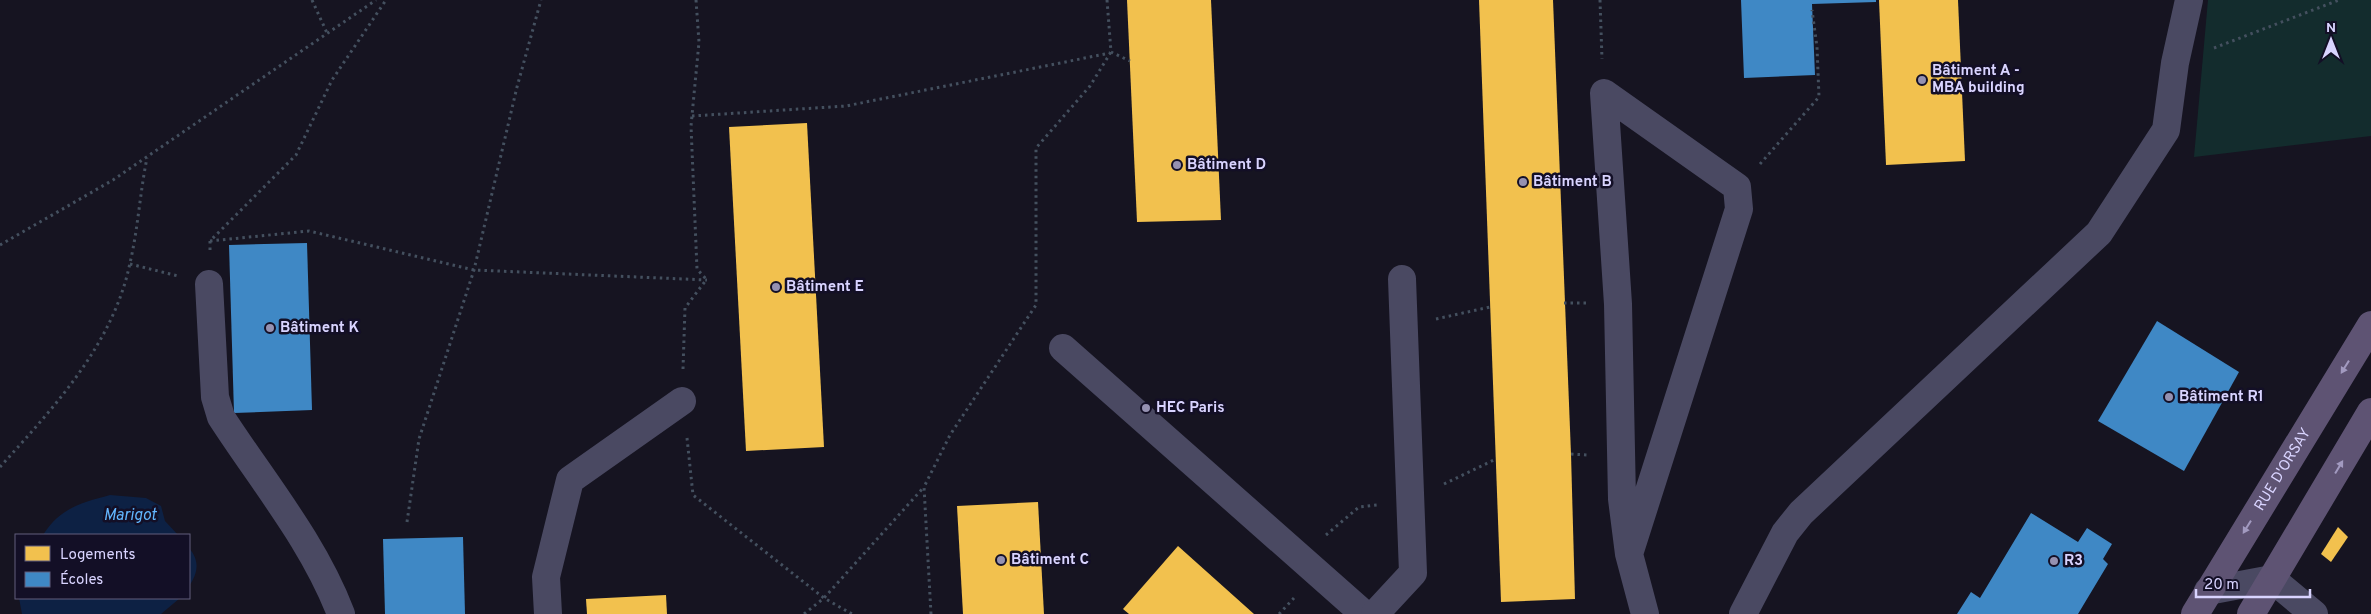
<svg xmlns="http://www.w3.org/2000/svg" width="2371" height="614" viewBox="0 0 2371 614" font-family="Overpass,sans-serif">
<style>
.green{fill:#132c2d}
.water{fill:#0d2144}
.homes{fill:#f2c14e}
.schools{fill:#3f88c5}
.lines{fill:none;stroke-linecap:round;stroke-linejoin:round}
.path{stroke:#44505f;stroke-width:3;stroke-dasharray:2.5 4;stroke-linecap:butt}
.minor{stroke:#4a4962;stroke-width:28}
.major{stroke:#5e5373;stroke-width:28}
.oneway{fill:#a29ac0}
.poi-dot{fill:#9591b1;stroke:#130f26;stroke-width:2}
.labels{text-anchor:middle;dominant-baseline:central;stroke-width:5;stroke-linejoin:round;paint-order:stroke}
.poi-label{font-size:15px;font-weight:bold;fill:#d9d4ff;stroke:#130f26;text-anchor:start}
.street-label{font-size:15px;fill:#d9d4ff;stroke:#130f26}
.water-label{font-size:16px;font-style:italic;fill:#62b6ff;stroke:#130f26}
</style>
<rect width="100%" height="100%" fill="#161421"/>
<path class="green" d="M2208,0H2371V136L2194,157Z"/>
<g class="water">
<path d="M110,495L146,498L161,506L165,521L178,535H43C60,508 81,503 110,495Z"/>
<path d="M189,548C200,561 198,573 189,586Z"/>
<path d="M19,598H180L161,614H22Z"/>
</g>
<g class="homes">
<path d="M1127,0H1211L1221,220L1137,222Z"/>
<path d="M1479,0H1553L1571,454L1575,599L1501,602Z"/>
<path d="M1879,0H1958L1965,161L1886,165Z"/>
<path d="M807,123L824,447L746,451L729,127Z"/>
<path d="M1038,502L1044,614H963L957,506Z"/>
<path d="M2338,527L2348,537L2331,562L2321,554Z"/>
<path d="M1178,546L1254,614H1129L1123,609Z"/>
<path d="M666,595L667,614H587L586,599Z"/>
</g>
<g class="schools">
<path d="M1741,0H1876V2L1812,4L1815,75L1744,78Z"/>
<path d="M307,243L312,410L234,413L229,245Z"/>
<path d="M2157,321L2239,372L2184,471L2098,421Z"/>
<path d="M2031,513L2078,542L2087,528L2112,544L2103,559L2108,564L2078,614H1957L1971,592L1980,598Z"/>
<path d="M463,537L465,614H385L383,539Z"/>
</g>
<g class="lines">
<g class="path">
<path d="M312,0L327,33"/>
<path d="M696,0L699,42L691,126L697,269L706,279"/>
<path d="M1107,0L1111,52L1130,61"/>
<path d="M1600,0L1602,59"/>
<path d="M2214,48L2339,0"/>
<path d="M692,116L846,106L1110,53"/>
<path d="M1760,164L1819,97L1817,47L1812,10"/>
<path d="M210,241L309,231L474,270L707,280"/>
<path d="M0,245L113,180L376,0"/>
<path d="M210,250V241L296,155L332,80L386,0"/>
<path d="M130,264L178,276"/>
<path d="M1564,303H1586"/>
<path d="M1436,319L1490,307"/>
<path d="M683,369L685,308L706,280"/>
<path d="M687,438L693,495L824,598L852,614"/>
<path d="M1571,454L1588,455"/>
<path d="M0,467C54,407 113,345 130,263C138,229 140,192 147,158"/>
<path d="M1444,484L1496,459"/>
<path d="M407,522L419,439L474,270L517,87L541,0"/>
<path d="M1326,535L1359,507L1377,505"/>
<path d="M804,614L824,598L924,487"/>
<path d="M931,614L924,487L950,435L1036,305V148L1090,86L1111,52"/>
<path d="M1279,614L1294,598"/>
</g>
<g class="minor">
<path d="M209,284L215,397L221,417C263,482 313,541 341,614"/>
<path d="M1063,348L1364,614"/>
<path d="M1629,554L1739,209L1737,187L1604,93L1618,304L1622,499L1629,554L1645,614"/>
<path d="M2208,591L2272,579L2314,614"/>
<path d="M548,614L546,577L570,480L682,401"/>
<path d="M1375,614L1413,573L1402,279"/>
<path d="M1743,614L1785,533L1801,513L2099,233L2166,130L2175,63L2189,0"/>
</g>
<g class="major">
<path id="s1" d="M2195,614L2371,325"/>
<path d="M2251,614L2371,412"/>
</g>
</g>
<defs><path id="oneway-solid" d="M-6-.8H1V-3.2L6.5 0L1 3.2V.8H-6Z" transform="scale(1.25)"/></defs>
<g class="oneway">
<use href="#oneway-solid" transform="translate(2345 367) rotate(122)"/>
<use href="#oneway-solid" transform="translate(2339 467) rotate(-59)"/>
<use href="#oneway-solid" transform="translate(2247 527) rotate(122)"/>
</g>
<g class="poi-dot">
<circle cx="1922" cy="80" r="5"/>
<circle cx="1177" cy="165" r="5"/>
<circle cx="1523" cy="182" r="5"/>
<circle cx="776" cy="287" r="5"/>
<circle cx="270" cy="328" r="5"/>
<circle cx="2169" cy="397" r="5"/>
<circle cx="1146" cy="408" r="5"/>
<circle cx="1001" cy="560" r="5"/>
<circle cx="2054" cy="561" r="5"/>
</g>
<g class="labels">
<g class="poi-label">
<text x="1932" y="71">Bâtiment A -<tspan x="1932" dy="17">MBA building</tspan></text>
<text x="1187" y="165">Bâtiment D</text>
<text x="1533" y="182">Bâtiment B</text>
<text x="786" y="287">Bâtiment E</text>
<text x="280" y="328">Bâtiment K</text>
<text x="2179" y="397">Bâtiment R1</text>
<text x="1156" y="408">HEC Paris</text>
<text x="1011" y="560">Bâtiment C</text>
<text x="2064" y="561">R3</text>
</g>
<g class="street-label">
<text stroke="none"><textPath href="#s1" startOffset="169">RUE D'ORSAY</textPath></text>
</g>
<g class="water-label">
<text x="130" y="516">Marigot</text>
</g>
</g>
<rect x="15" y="534" width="175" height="65" fill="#130f26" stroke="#625e7d"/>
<rect x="25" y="546" width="25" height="15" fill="#f2c14e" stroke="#625e7d"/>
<text x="60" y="559" font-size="15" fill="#d9d4ff">Logements</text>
<rect x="25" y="572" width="25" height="15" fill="#3f88c5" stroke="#625e7d"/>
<text x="60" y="584" font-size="15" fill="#d9d4ff">Écoles</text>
<g transform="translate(2331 40)" stroke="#130f26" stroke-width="4" paint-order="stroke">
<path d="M0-4L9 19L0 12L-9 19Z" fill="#d9d4ff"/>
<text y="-8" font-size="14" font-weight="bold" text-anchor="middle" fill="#d9d4ff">N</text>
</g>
<path d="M2196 589v8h114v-8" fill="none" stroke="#d9d4ff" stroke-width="2.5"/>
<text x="2204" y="589" font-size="15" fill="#d9d4ff" stroke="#130f26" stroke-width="4" paint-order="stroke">20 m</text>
</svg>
